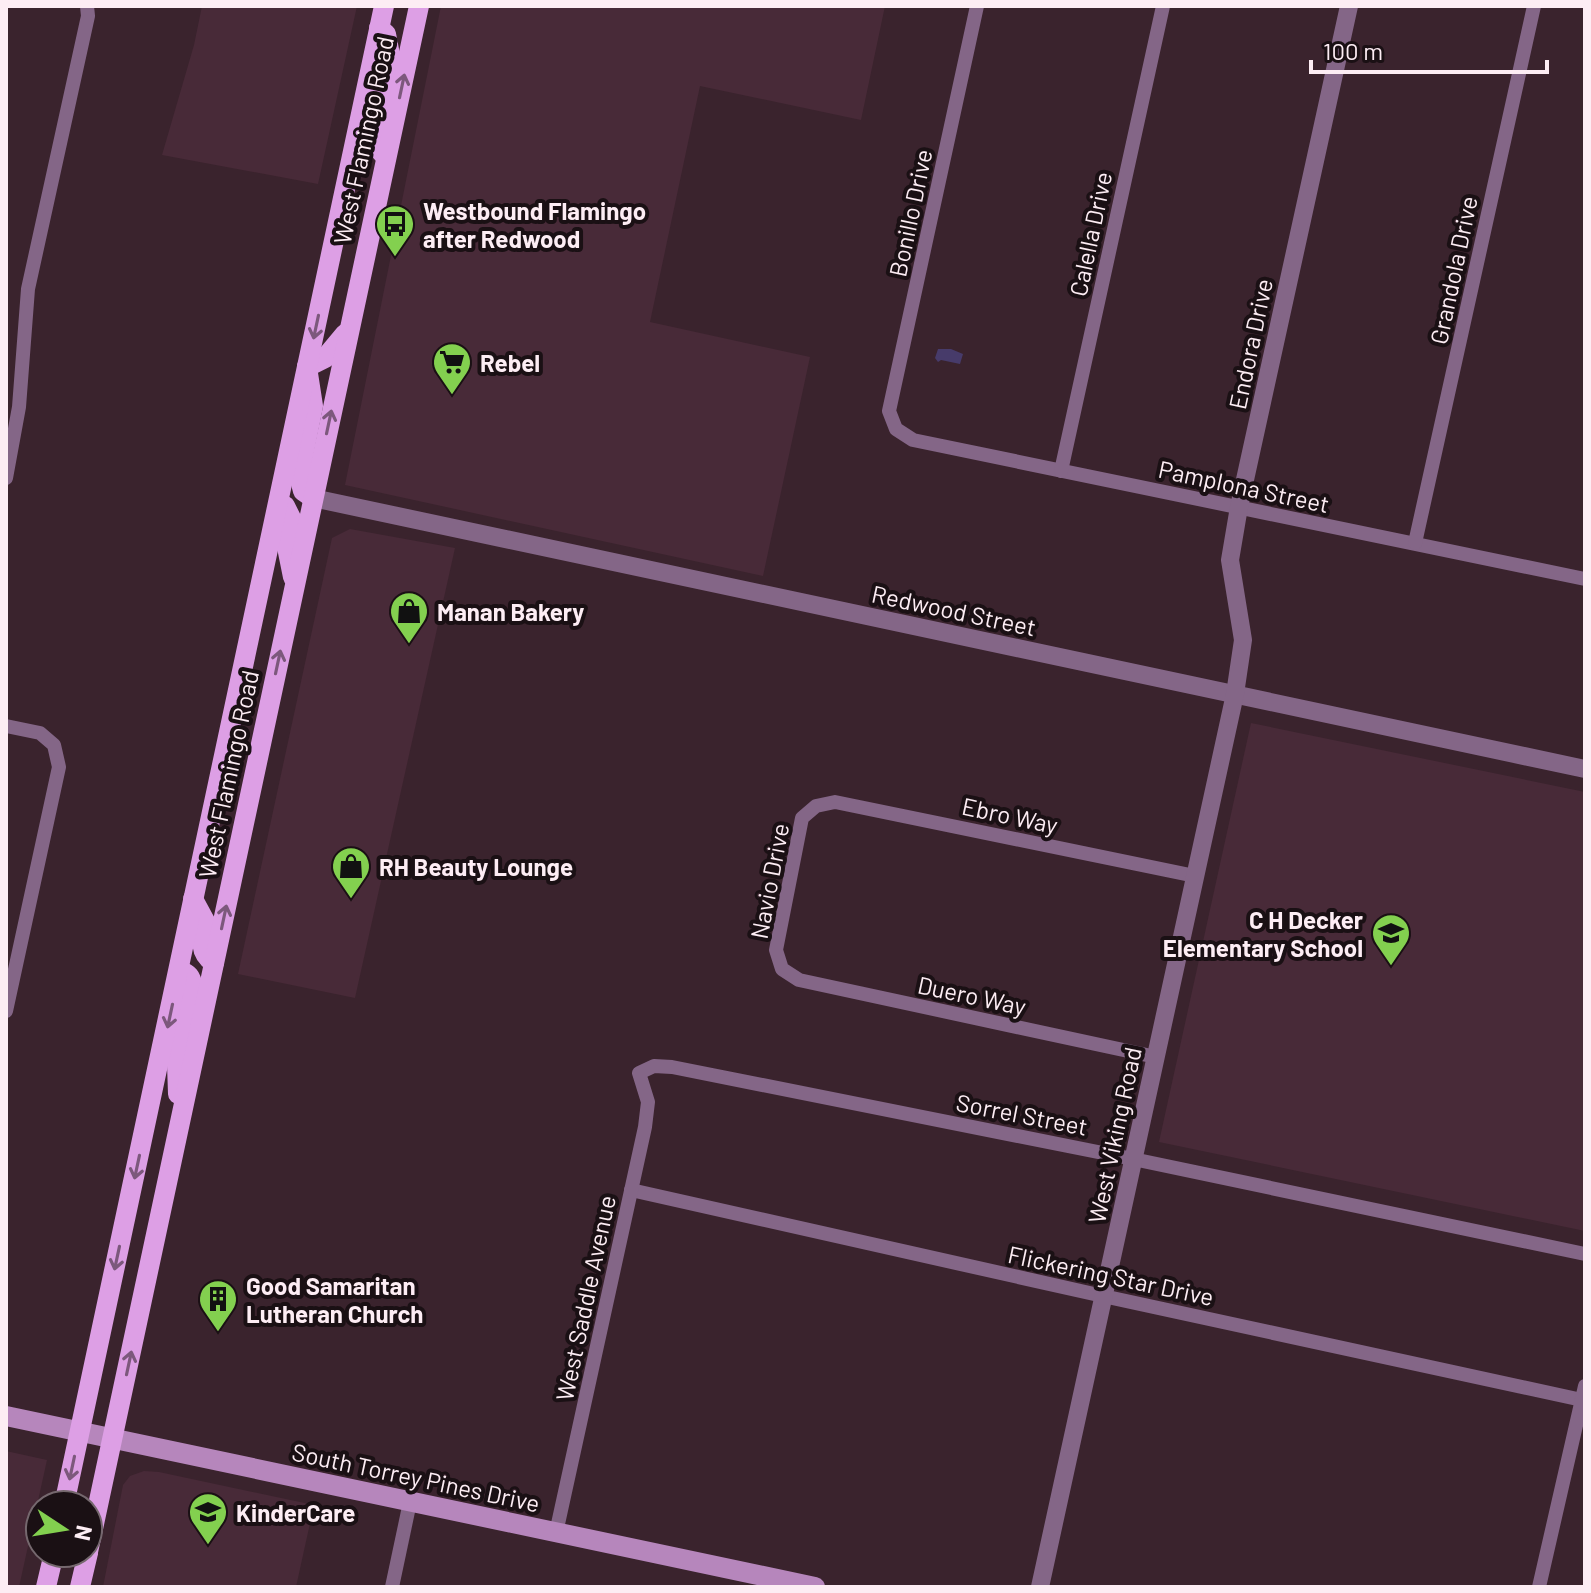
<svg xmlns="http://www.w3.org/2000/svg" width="1591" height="1593" viewBox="0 0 1591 1593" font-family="Barlow,sans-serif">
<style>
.built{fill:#482a38}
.water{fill:#473b6a}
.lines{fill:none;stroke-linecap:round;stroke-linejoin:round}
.minor{stroke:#846687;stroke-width:14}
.tertiary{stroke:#846687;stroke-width:18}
.secondary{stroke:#b686bc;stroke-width:20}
.primary{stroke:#dd9fe5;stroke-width:20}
.oneway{stroke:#7c587c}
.labels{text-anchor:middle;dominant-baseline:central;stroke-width:8;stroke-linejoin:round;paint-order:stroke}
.street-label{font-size:24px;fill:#fdedf4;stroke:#1a1014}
.poi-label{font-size:24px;font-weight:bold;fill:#fdedf4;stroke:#1a1014;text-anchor:start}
</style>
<rect width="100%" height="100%" fill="#3a232d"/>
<g class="built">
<path d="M202,6H357L318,184L162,155L194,45Z"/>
<path d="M441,6H885L861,120L700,86L650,322L810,357L763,576L345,485Z"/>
<path d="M350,529L455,548L355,998L238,974L332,538Z"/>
<path d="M1251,723L1585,792V1231L1159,1142Z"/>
<path d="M6,1451L47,1460L19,1587H6Z"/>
<path d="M144,1471L159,1472L314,1505L296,1587H103L123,1485L130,1476Z"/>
</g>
<path class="water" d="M938,349H951L963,354L960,364L941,360L938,362L935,358Z"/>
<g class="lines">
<g class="minor">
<path d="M977,6L889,411L896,429L913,440L1585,579"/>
<path d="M1061,471L1163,6"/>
<path d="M6,478L19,407L28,289L88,16L87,6"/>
<path d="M1415,543L1534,6"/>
<path d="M6,726L40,733L54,745L59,767L6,1011"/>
<path d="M1156,1057L799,980L782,969L776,950L802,818L816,806L835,802L1195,876"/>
<path d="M631,1190L1103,1296L1582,1400"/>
<path d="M556,1533L645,1127L648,1102L639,1073L654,1066L672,1067L1133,1159L1585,1254"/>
<path d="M392,1587L410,1502"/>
<path d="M1539,1587L1585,1386"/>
</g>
<g class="tertiary">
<path d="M313,498L1585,769"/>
<path d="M1040,1587L1235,694L1243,640L1230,560L1239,507L1349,6"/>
</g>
<path class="secondary" d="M6,1416L815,1587"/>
<g class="primary">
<path d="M379,28L386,34L390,55L378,119L382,153"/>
<path d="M313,498L303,491L299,476L313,406L307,367L325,358L345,334"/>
<path d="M279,503L285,506L291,518L287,547L293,577"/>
<path d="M193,899L206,923C202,939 198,952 214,963"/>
<path d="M178,1094L177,1064L193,987C191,976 189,974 179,970"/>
<path d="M64,1505L384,6"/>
<path d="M88,1552L419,6"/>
<path d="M46,1587L54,1553"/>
<path d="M80,1587L88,1553"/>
</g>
</g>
<defs><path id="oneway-shaft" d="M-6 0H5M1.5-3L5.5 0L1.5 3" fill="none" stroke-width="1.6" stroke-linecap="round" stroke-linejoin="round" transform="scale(2)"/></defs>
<g class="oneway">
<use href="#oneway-shaft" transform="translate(402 86) rotate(-78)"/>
<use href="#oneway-shaft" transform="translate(316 327) rotate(102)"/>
<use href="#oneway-shaft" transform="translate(329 422) rotate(-78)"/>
<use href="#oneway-shaft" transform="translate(278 662) rotate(-78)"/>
<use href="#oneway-shaft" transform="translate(224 917) rotate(-78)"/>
<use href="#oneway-shaft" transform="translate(170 1016) rotate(102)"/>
<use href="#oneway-shaft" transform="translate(137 1167) rotate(102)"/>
<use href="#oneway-shaft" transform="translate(117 1258) rotate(102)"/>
<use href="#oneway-shaft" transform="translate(129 1363) rotate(-78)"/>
<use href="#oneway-shaft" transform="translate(72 1468) rotate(102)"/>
</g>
<defs>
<symbol id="bus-pin" viewBox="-11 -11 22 30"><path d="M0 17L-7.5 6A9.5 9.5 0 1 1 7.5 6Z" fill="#83d04f" stroke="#1a1014"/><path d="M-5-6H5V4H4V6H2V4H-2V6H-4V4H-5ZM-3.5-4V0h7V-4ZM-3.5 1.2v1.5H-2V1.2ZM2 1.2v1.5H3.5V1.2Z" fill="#111"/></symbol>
<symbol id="supermarket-pin" viewBox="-11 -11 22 30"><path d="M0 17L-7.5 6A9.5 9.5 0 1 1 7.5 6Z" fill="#83d04f" stroke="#1a1014"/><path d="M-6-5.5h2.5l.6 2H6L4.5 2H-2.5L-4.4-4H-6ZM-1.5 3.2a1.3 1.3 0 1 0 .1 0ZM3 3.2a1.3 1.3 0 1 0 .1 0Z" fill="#111"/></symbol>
<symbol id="shop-pin" viewBox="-11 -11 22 30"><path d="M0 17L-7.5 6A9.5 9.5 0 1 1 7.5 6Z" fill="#83d04f" stroke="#1a1014"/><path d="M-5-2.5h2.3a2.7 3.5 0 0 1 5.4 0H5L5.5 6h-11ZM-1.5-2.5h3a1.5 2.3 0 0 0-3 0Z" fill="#111"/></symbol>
<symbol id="school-pin" viewBox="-11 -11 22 30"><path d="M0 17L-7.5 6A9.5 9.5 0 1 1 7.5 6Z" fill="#83d04f" stroke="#1a1014"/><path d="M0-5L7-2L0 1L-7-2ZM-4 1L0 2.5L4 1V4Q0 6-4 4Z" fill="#111"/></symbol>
<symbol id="building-pin" viewBox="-11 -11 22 30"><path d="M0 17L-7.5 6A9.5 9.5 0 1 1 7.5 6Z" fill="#83d04f" stroke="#1a1014"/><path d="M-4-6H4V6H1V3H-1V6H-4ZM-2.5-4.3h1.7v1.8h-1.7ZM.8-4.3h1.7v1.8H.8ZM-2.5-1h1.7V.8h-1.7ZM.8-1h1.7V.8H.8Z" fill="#111"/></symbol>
</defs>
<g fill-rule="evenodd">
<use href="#bus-pin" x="373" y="202" width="44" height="60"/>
<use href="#supermarket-pin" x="430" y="340" width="44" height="60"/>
<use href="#shop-pin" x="387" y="589" width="44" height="60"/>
<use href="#shop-pin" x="329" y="844" width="44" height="60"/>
<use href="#school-pin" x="1369" y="911" width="44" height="60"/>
<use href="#building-pin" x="196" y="1277" width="44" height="60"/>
<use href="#school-pin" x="186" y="1490" width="44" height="60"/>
</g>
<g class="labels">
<g class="street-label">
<text transform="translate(363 140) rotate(-78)">West Flamingo Road</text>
<text transform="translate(910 213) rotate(-78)">Bonillo Drive</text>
<text transform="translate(1090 234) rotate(-78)">Calella Drive</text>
<text transform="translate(1453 270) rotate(-78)">Grandola Drive</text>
<text transform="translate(1250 344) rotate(-78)">Endora Drive</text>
<text transform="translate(1244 486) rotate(12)">Pamplona Street</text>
<text transform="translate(954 610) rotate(12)">Redwood Street</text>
<text transform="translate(228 774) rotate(-78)">West Flamingo Road</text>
<text transform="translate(1010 815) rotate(12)">Ebro Way</text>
<text transform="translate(769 881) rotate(-79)">Navio Drive</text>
<text transform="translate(972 995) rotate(12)">Duero Way</text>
<text transform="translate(1022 1114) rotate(11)">Sorrel Street</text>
<text transform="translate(1114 1135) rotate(-78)">West Viking Road</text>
<text transform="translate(1111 1275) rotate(12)">Flickering Star Drive</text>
<text transform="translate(585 1298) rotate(-78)">West Saddle Avenue</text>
<text transform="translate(416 1477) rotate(12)">South Torrey Pines Drive</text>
</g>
<g class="poi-label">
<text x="423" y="210">Westbound Flamingo<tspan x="423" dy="28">after Redwood</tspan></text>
<text x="480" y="362">Rebel</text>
<text x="437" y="611">Manan Bakery</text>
<text x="379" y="866">RH Beauty Lounge</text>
<text x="1363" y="919" text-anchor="end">C H Decker<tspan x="1363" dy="28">Elementary School</tspan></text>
<text x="246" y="1285">Good Samaritan<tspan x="246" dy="28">Lutheran Church</tspan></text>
<text x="236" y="1512">KinderCare</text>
</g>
</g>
<rect width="1591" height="1593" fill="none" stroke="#fdedf4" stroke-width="16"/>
<g transform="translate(64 1529) rotate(102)"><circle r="38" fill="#1a1014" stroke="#75686e" stroke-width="2"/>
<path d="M0-6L14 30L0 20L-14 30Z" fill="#83d04f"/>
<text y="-12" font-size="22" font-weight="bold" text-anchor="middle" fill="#fdedf4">N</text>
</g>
<path d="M1311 60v12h236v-12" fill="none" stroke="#fdedf4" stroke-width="4"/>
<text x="1323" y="60" font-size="24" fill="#fdedf4" stroke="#1a1014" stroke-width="6" paint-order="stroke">100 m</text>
</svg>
